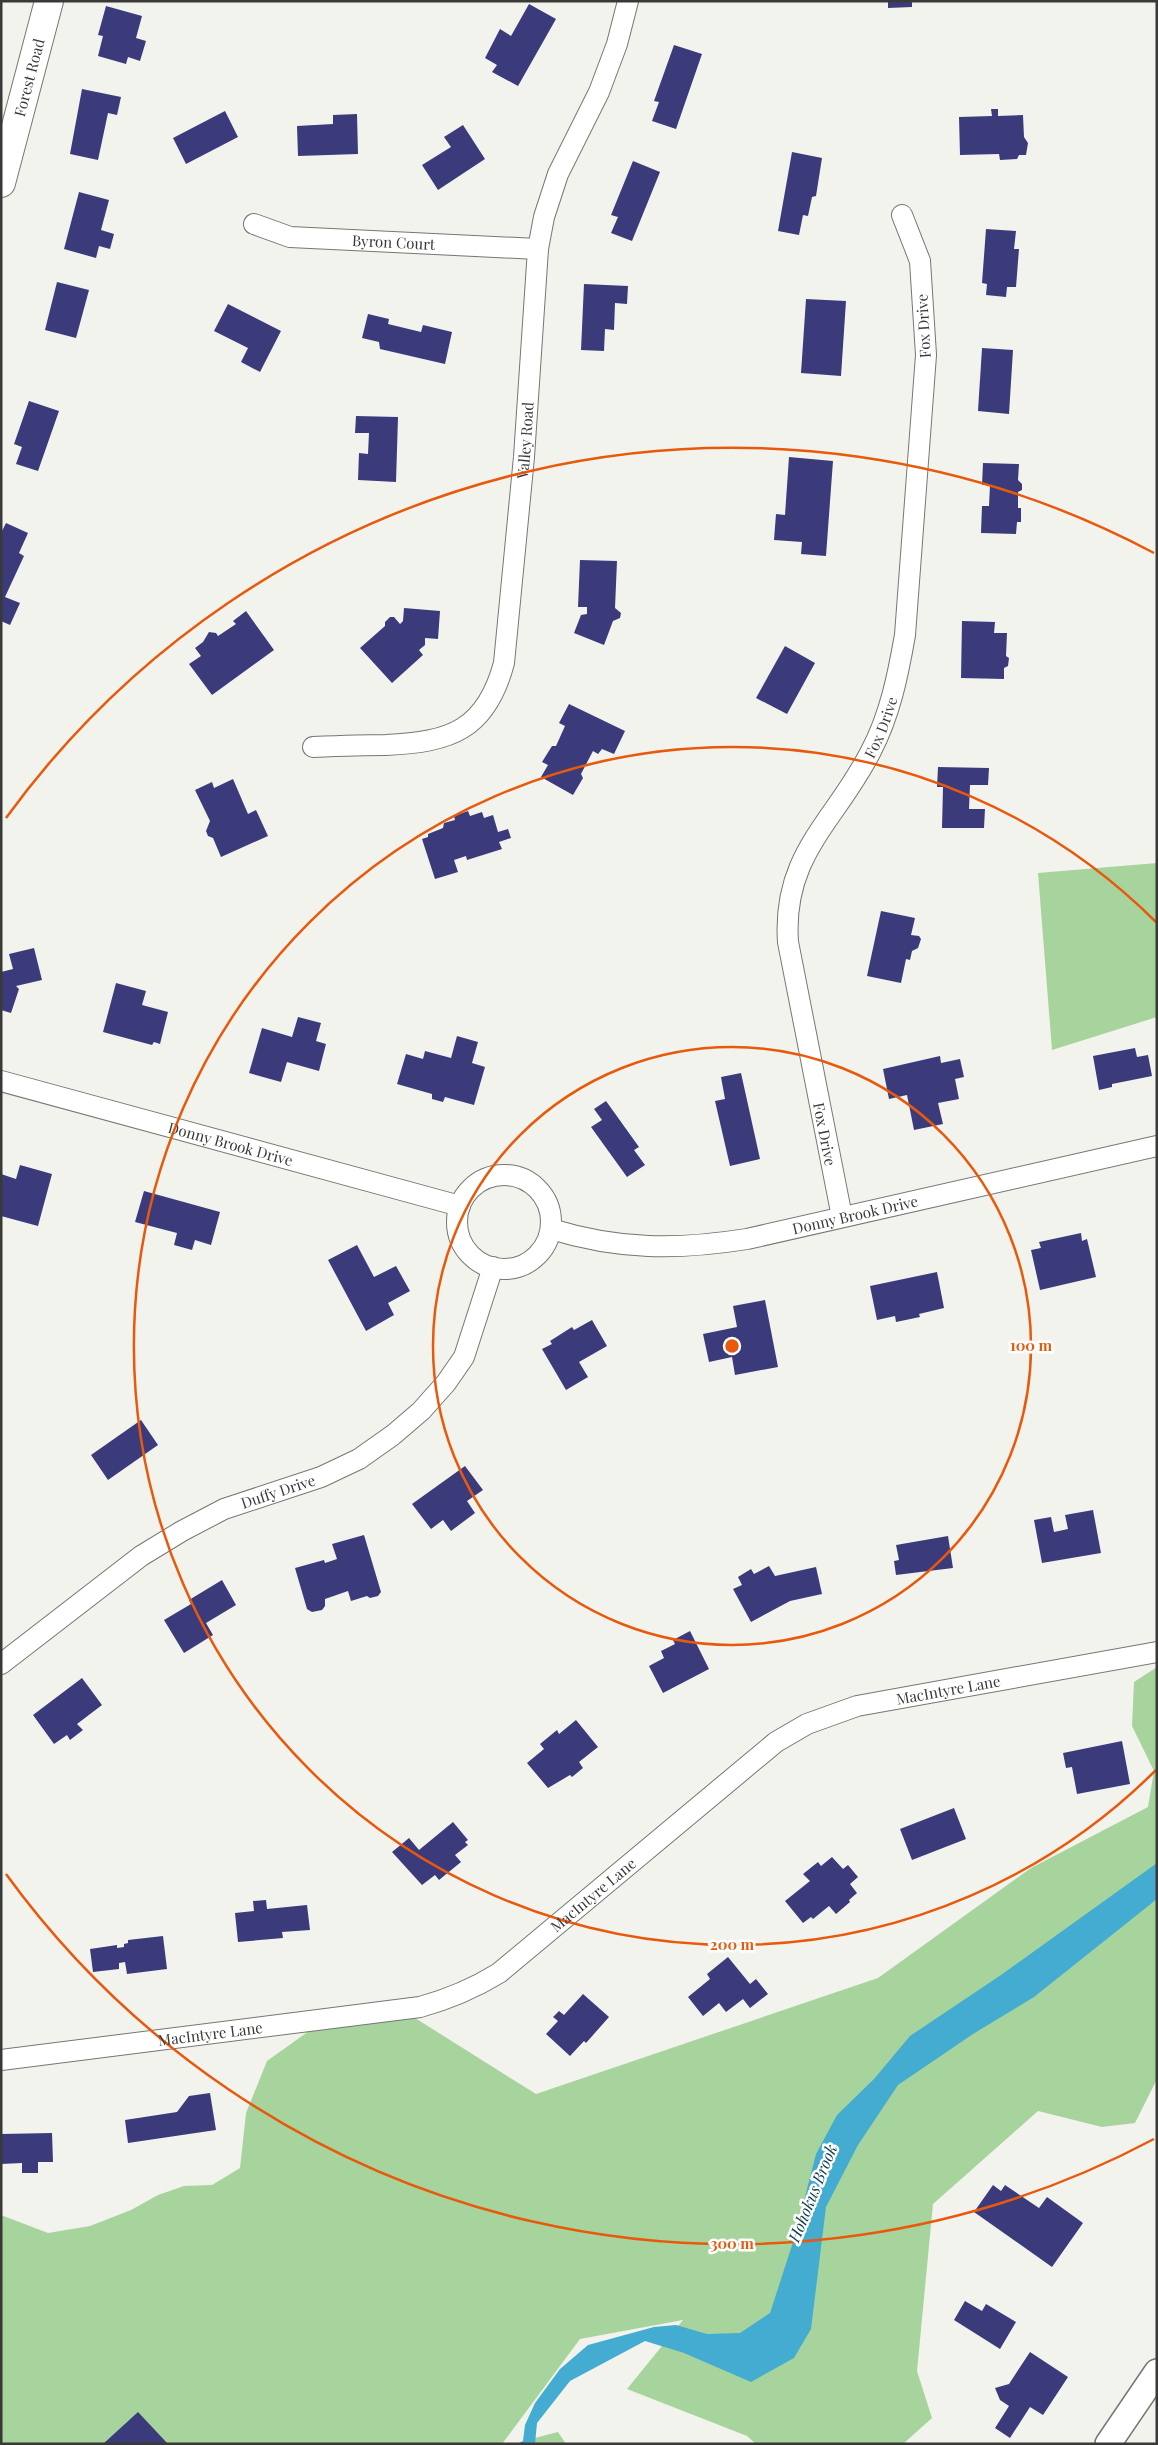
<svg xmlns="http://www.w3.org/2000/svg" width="1158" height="2445" viewBox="0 0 1158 2445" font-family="'Playfair Display',serif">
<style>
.green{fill:#a7d49c}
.water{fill:#44acd0}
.building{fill:#3b3b7c}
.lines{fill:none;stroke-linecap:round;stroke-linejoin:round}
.minor-casing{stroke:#767672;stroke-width:22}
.tertiary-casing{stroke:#767672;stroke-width:28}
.secondary-casing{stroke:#767672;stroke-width:30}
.minor{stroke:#fff;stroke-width:20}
.tertiary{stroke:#fff;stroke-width:25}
.secondary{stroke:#fff;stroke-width:28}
.ring{fill:none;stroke:#e8590c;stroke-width:2.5}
.labels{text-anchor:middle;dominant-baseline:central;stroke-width:5;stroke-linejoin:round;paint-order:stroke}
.street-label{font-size:15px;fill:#393938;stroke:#fff}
.water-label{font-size:16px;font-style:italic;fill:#0d3c4b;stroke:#fff}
.centre{fill:#e8590c;stroke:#fff;stroke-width:2.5}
.ring-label{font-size:15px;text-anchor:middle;font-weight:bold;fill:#e8590c;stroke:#fff;stroke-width:5;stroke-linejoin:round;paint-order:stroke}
</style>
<rect width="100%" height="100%" fill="#f3f3ee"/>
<g class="green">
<path d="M1157,863V1017L1052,1050L1038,873Z"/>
<path d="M1157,1667V2079L1135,2123L1102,2127L1038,2111L933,2204L917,2371L932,2418L903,2444H756L747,2436L627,2389L683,2320L580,2339L502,2444H1V2215L48,2233L90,2226L131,2210L158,2195L184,2186L212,2185L240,2168L246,2113L267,2061L309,2031L363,2023L415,2018L536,2094L878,1978L1031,1868L1148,1807L1154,1771L1132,1726L1134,1682Z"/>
<path d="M558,2432L566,2444H525L523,2441Z"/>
</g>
<path class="water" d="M1157,1863V1899L1034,1997L973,2034L898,2085L858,2145L826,2207L811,2329L794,2358L751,2382L684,2353L645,2341L570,2381L537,2423L535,2444H517L523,2441L525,2425L535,2403L560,2369L588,2345L654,2327L676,2325L707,2334L740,2333L770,2313L795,2236L816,2154L837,2115L874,2079L910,2036L1001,1975Z"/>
<g class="building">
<path d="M888,1H912V7L888,8Z"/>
<path d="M529,4L556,19L518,86L492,72L497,65L485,58L500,29L511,36Z"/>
<path d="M106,6L142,16L136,38L146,41L140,61L128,57L126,64L98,56L103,36L98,35Z"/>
<path d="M674,45L702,54L676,129L652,121L659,102L654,101Z"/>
<path d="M82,89L121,97L117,115L108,113L98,160L70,154Z"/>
<path d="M991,109H998V116L1023,115L1024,137L1028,143L1026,155H1019L1017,159L1000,160L999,154L960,155L959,117L992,116Z"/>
<path d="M225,111L238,137L186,164L173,138Z"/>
<path d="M357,114L358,154L298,156L297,126L333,124V115Z"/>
<path d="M463,125L485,159L438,190L422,165L451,147L444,137Z"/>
<path d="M792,152L822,158L816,196L812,197L808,216L803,215L799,235L778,231Z"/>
<path d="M633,161L660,172L632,241L611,233L618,217L611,215Z"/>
<path d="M79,192L109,200L101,230L114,234L110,249L99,246L96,258L64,249Z"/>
<path d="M986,229L1016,231L1014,249H1019L1016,287H1007L1006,297L986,295L987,284L982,283Z"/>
<path d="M57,282L89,290L76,338L45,330Z"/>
<path d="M584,284L628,286L627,304L615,303L614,330L605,329L604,351L581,350Z"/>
<path d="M806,299L846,301L841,376L801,373Z"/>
<path d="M228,304L281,331L260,372L241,362L248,348L214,331Z"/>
<path d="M368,314L389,319L388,324L421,332L423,325L452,332L445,364L380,349L379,342L362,338Z"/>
<path d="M982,348L1013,350L1009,414L978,411Z"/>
<path d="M29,401L59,411L38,471L16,464L22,447L14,444Z"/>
<path d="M356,416L398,417L396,482L358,480L359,453L368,454L369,433H355Z"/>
<path d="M789,457L833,461L826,556L801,554L802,542L774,540L776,514L785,515Z"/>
<path d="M983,463L1019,464L1018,480L1022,484V490L1018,492V508H1021V522H1017L1016,534L981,533L982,506H989L990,485H982Z"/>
<path d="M6,523L28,533L19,553L24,556L5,597L20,603L10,625L1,621V533Z"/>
<path d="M580,560L617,561L615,608L621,613L620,618L613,621L604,645L574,633L581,615L587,614V607H578Z"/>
<path d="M404,608L440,611L438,639L425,638V645L419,650L423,655L392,683L360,648L385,626V622L390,617H394L400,624L403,621Z"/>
<path d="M246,611L274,650L212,695L189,664L201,656L195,648L203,642L209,632L216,633L218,636L236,624L233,621Z"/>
<path d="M962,621L995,622L994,633H1007L1006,656L1009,658L1008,666L1004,668V679L961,678Z"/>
<path d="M785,646L815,663L787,714L756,698Z"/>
<path d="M569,704L625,731L614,754L602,749L598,754L593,751L581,774L583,778L573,795L541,777L548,765L542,762L552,746H556L565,726L559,723Z"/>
<path d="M938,767L989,768L988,785H970L969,809H985L984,828H942L943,787H937Z"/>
<path d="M233,779L248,814L256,810L268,836L221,857L213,838L208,836L206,831L210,821L195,790L212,782L214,788Z"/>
<path d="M468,811L470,816L482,812L484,818L493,815L498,832L508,829L511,838L499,842L502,849L467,860L466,856L454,860L458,872L435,879L422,839L428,837V834L443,828L444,823L455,820L454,816Z"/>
<path d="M881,911L915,918L911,935L919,936L921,939L918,948L912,951L910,960L906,959L901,983L867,976Z"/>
<path d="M34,948L42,980L16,986L19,989L11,1013L1,1010V972L13,969L9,954Z"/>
<path d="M116,983L146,991L142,1005L168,1012L160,1044L154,1042L152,1045L103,1032Z"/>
<path d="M298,1017L321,1023L316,1041L326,1044L319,1071L287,1062L281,1082L249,1073L262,1028L292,1037Z"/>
<path d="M457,1036L478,1042L472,1063L485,1067L474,1105L445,1097L443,1102L432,1099V1094L397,1084L406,1054L423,1059L425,1051L451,1058Z"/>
<path d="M1135,1048L1137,1057L1148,1055L1152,1076L1112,1084V1087L1099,1090L1093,1056Z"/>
<path d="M940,1056L941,1063L960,1059L964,1077L955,1079L959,1099L938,1103L943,1124L914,1130L907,1095L889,1099L883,1069Z"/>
<path d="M741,1073L760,1159L730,1166L715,1101L725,1099L721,1077Z"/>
<path d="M606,1101L639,1147L634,1150L645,1165L627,1177L591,1127L602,1120L594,1109Z"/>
<path d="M20,1165L52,1174L38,1226L1,1216V1174L16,1179Z"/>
<path d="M144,1191L220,1212L211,1245L195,1240L192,1250L174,1245L177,1233L135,1222Z"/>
<path d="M1081,1233L1082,1241L1087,1239L1096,1277L1040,1290L1031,1250L1041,1248L1039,1242Z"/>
<path d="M357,1245L374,1277L396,1266L410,1291L388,1303L394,1315L366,1331L328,1260Z"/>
<path d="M937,1272L944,1308L919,1314L920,1317L896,1322L895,1316L877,1320L870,1286Z"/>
<path d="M765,1300L778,1367L735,1375L732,1357L709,1362L703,1334L737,1327L733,1306Z"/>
<path d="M592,1320L607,1346L579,1362L588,1377L566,1390L542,1349L552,1344L550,1341L572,1327L574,1330Z"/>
<path d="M141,1420L158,1445L108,1480L91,1455Z"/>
<path d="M465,1466L483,1490L467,1501L475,1513L451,1531L443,1520L431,1529L412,1504Z"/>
<path d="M1093,1510L1101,1553L1042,1563L1034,1520L1051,1517L1054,1532L1068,1529L1065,1515Z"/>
<path d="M364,1535L381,1592L378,1596L370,1598L367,1596L351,1601L348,1591L325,1599V1606L322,1610L312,1612L307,1609L295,1568L324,1560L325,1563L337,1559L332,1544Z"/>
<path d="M948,1536L953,1568L896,1575L894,1561L899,1560L896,1545Z"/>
<path d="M769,1566L775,1576L816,1567L822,1594L790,1601L751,1622L733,1589L742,1585L738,1577L751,1569L754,1574Z"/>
<path d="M222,1580L236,1605L206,1623L213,1635L184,1653L164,1620L191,1604L189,1600Z"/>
<path d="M690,1631L709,1669L663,1693L649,1666L664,1658L661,1651L675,1644L673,1640Z"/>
<path d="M82,1678L102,1705L77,1724L83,1730L70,1740L67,1735L54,1744L33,1715Z"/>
<path d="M576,1720L598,1747L579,1762L583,1768L572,1777L570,1775L548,1788L527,1763L544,1749L540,1744L557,1730L559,1734Z"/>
<path d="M1122,1741L1130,1784L1077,1794L1072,1767L1066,1768L1063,1753Z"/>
<path d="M954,1808L966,1839L912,1860L900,1829Z"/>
<path d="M453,1822L468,1840L465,1842L468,1845L455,1855L461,1862L439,1880L435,1875L422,1885L392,1852L409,1838L419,1850Z"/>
<path d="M832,1857L843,1869L848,1865L858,1877L850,1884L857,1893L849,1900L850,1902L836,1914L829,1906L813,1919L811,1917L803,1923L785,1901L810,1881L803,1874L818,1862L821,1866Z"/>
<path d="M266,1900L267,1909L307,1905L310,1930L282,1932L283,1938L238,1942L235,1913L254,1911L253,1901Z"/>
<path d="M163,1936L167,1969L127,1974L125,1962L119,1963V1969L93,1972L90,1949L117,1945V1948L124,1947V1944L128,1943V1940Z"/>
<path d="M728,1957L750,1984L756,1979L768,1994L750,2008L743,1999L726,2012L719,2003L703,2016L688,1997L710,1979L707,1974Z"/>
<path d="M583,1994L609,2017L586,2043L584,2041L570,2056L546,2034L558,2021L553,2017L559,2011L564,2015Z"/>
<path d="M210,2093L216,2130L128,2143L125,2120L177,2112L189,2096Z"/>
<path d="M52,2133L53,2162H38V2173H22V2163L1,2164V2134Z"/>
<path d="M993,2185L1001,2191L1005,2185L1039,2208L1047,2197L1083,2223L1052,2267L974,2212Z"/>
<path d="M965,2301L982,2311L986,2304L1016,2322L1000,2349L954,2320Z"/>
<path d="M1030,2352L1068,2377L1043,2415L1030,2407L1010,2438L995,2428L1009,2406L1000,2400L995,2388L1009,2384Z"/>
<path d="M138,2412L168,2444H103Z"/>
</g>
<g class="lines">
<defs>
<g id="minor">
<path id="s1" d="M254,224L290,237L538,249"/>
<path id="s2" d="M313,747C337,746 362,745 386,745C451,742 486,730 504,663L524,457L538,249L544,217L558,174L599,92L617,44L628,1"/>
<path id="s3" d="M1,1081L460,1206"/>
<circle cx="504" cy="1222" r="47"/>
<path id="s4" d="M842,1217L788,942C782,854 835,822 871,751C890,715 898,675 905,635L926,355L920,261L902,215"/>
<path id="s5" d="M551,1229C619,1250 677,1250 747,1239L1157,1146"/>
<path id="s6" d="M1,1664L141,1556L182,1531L224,1509L321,1477L359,1459L393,1435L421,1411L446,1383L464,1357L493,1267"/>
<path id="s7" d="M1,2060L420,2007C449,1999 473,1989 499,1973L776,1742L807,1724L857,1706L1157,1652"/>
</g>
<path id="tertiary" d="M1108,2444L1157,2372"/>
<g id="secondary">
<path id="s8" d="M1,183L49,1"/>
</g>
</defs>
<use href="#minor" class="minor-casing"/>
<use href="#tertiary" class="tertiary-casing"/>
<use href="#secondary" class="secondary-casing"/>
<use href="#minor" class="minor"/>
<use href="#tertiary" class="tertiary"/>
<use href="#secondary" class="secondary"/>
</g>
<g class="ring">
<circle cx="732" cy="1346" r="299"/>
<path d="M1156 1770A599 599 0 1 1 1156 922"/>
<path d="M1154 2139A898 898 0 0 1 6 1874M6 818A898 898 0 0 1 1154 553"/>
</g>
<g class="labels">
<g class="street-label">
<text stroke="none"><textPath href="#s8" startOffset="109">Forest Road</textPath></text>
<text stroke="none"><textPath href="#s1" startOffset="142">Byron Court</textPath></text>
<text transform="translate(923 326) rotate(-93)">Fox Drive</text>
<text stroke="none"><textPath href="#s2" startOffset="455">Valley Road</textPath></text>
<text stroke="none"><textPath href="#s4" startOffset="519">Fox Drive</textPath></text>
<text transform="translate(825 1134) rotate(79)">Fox Drive</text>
<text stroke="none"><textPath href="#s3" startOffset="238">Donny Brook Drive</textPath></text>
<text stroke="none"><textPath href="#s5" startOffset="309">Donny Brook Drive</textPath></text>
<text stroke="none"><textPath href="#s6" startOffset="329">Duffy Drive</textPath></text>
<text stroke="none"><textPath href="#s7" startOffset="1051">MacIntyre Lane</textPath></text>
<text stroke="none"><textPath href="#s7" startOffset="631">MacIntyre Lane</textPath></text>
<text stroke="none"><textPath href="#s7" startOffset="211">MacIntyre Lane</textPath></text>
</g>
<g class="water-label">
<text transform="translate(812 2193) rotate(-68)">Hohokus Brook</text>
</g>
</g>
<circle cx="732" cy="1346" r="8" class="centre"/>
<g class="ring-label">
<text x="1031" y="1351">100 m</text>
<text x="732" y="1950">200 m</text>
<text x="732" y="2249">300 m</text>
</g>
<rect width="1158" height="2445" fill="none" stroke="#393938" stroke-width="5"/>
</svg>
